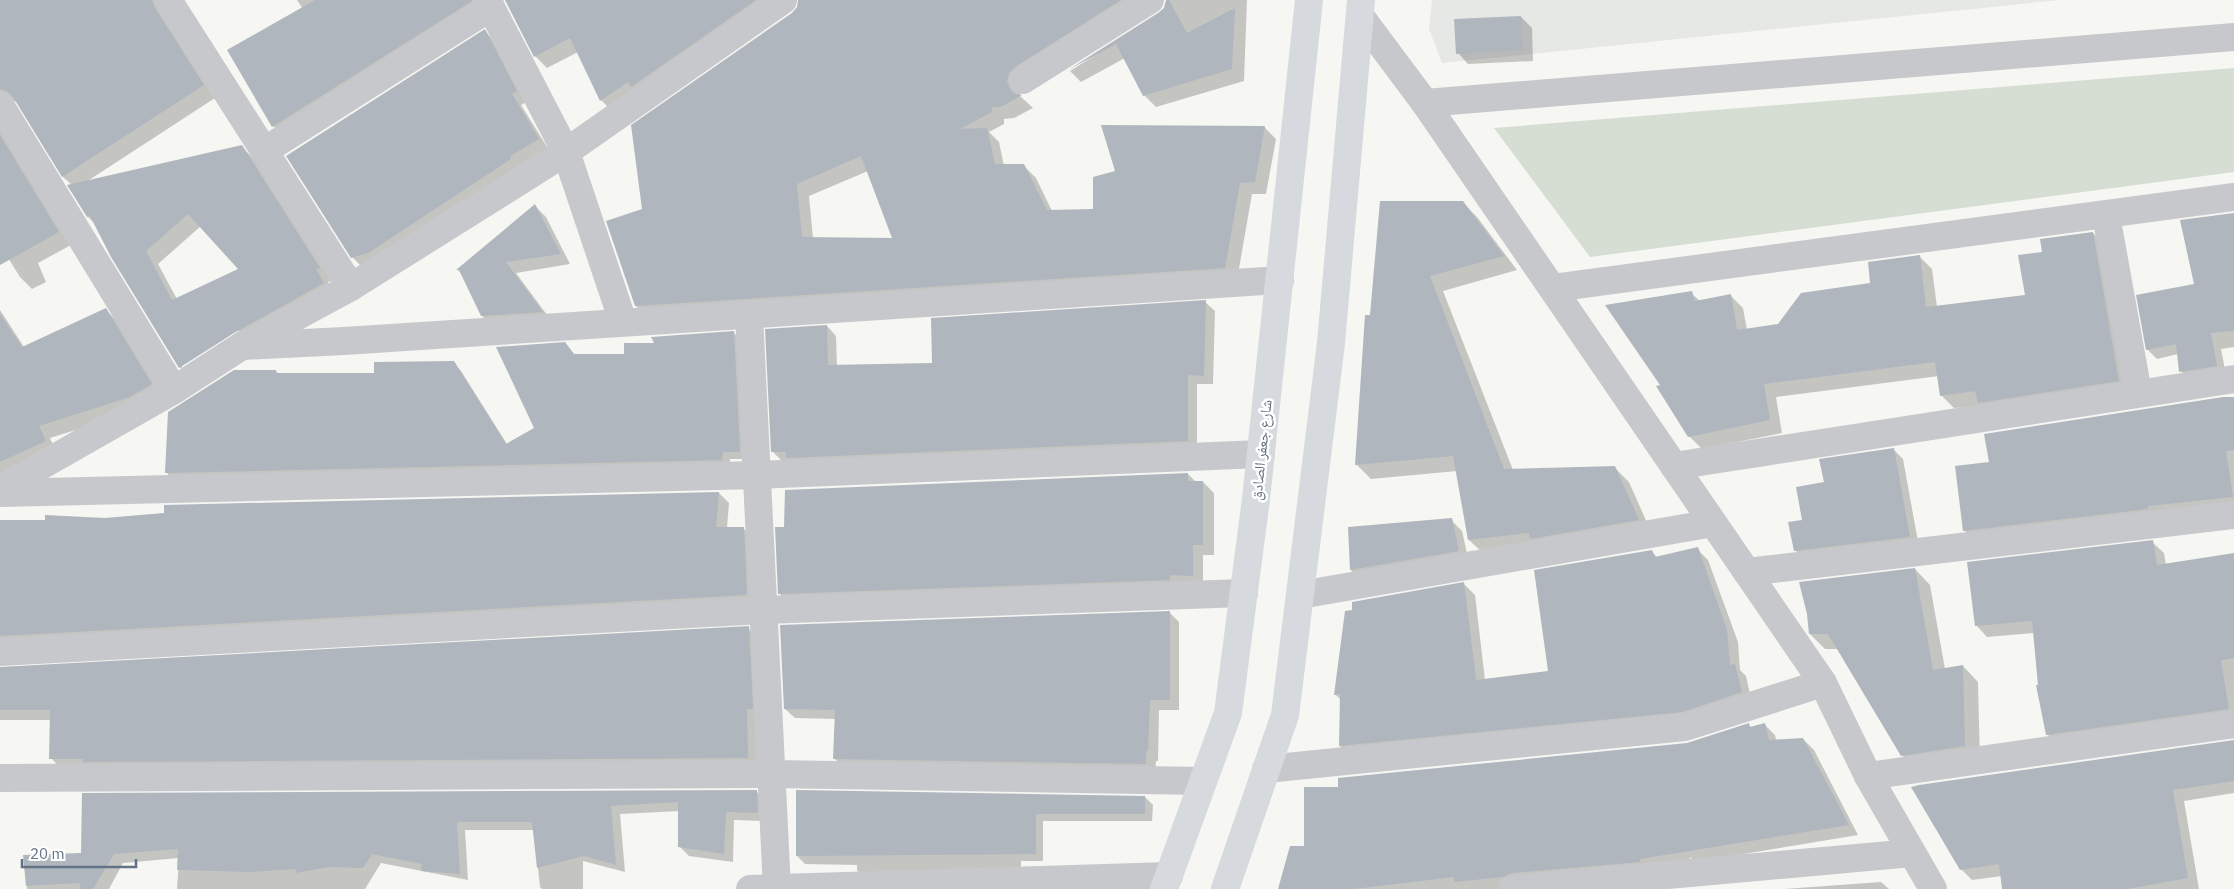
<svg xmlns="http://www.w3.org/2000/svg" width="2234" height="889" viewBox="0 0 2234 889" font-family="'IBM Plex Sans','Noto Naskh Arabic',sans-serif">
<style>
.built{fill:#e6e8e6}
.green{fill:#d6ded3}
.shadow{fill:#0003;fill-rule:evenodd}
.building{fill:#b0b6bd;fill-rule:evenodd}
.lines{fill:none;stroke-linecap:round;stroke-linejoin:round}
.minor{stroke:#c6c8cc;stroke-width:28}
.tertiary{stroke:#c6c8cc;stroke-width:28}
.primary{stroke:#d6dadf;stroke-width:28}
.labels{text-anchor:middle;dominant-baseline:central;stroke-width:5;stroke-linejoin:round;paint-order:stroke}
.street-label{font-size:15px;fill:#647285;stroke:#fff}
</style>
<rect width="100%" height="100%" fill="#f6f6f2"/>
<path class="built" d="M1432,0H2060L1442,63L1429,29Z"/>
<path class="green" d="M2234,68V172L1590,257L1494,128Z"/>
<g class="shadow">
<path d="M0,0H158L215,98L86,182L242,147L255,160L332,281L328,282L336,296L193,380L180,367L112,257L95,224L88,217L72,185L63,177L18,102L12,101L0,108ZM201,226L240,270L177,299L158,264ZM238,328L239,331L182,368V365Z"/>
<path d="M297,0H490L285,139L273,126L229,51L303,9Z"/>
<path d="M506,0H785L613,112L601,100L578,52L547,68L535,56Z"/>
<path d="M800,0H1152L1021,86L1020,96L1033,108L1014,118L1004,119V124L989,132L999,142L1004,166H1024L1036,178L1052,211H1094L1264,127L1276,139L1266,194H1252L1237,280L648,318L636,306L644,210L798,8ZM868,171L894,239L813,238L809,196Z"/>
<path d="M1167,0H1247L1244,81L1156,107L1144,95L1125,58L1081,82L1070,71L1160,14L1165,7Z"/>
<path d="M1521,17L1532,28L1533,61L1468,64L1458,53Z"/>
<path d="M485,31L495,42L527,102L521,105L549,150L363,268L352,257Z"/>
<path d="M0,129L71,245L38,263L46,282L32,289L20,277L0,245Z"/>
<path d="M1462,202L1477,217L1517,270L1443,291L1513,470L1615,468L1629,482L1652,534L1484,554L1469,540L1457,471L1371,479L1357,465L1371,316Z"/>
<path d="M535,206L546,217L570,264L516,273L553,323L494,327L482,316L464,277L458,270Z"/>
<path d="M2234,214V347L2221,349L2226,375L2190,380L2181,371L2178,354L2157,359L2147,349L2195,285Z"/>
<path d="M2093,233L2106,246L2131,394L1954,408L1941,395L1939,376L1776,397L1782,433L1702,449L1689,436L1662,386L1691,293L1700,301L1730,295L1743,308L1747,330L1779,325L1872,284L1919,256L1932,269L1937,307L2026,296L2044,253Z"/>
<path d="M1205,302L1215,311L1213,384H1197V450L782,461L773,452L827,326L836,336L837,366L933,364Z"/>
<path d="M0,310L24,347L106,310L118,322L163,397L143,409L50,438L57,454L0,479Z"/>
<path d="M734,333L741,340L747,459H730L729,467L174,481L167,473L276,371L279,374H375L453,363L461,371L507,444L536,429L565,344L575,355L625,356L656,345Z"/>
<path d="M2234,398V510L1976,542L1964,530Z"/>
<path d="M1893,449L1903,459L1919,547L1805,560L1795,550L1803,521L1825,483Z"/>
<path d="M1188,474L1196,482H1203L1214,493V555H1203V586L790,604L779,593Z"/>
<path d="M719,493L729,503L727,528H743L754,539L757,605L0,651V521L105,519Z"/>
<path d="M1451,520L1462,531L1469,562L1362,581L1351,570L1350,528Z"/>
<path d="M2152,542L2164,553L2166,565L2234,554V721L2059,746L2047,734L2039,686L2034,633L1987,637L1976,625Z"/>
<path d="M1697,549L1708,560L1738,642L1740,670L1746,676L1752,703L1693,722L1351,757L1340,746L1341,700L1335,694L1464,584L1475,595L1485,680L1550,672L1651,551L1658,558Z"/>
<path d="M1915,569L1930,585L1945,669L1963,666L1978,682L1980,762L1918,771L1902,755L1839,649H1825L1810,634Z"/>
<path d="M1170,613L1179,622V710H1159L1158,761H1156L1155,774L845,769L835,759L836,719L795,718L785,709Z"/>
<path d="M748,628L758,638V768L61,769L51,758V720H0V669Z"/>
<path d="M1764,724L1775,735L1776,740L1803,739L1814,750L1858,835L1695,862L1690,857L1689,863L1513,889H1280L1339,788L1687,744L1748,725L1752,728Z"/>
<path d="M2234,741V793L2184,801L2199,889H2004L2002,876L1972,880L1961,869Z"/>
<path d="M756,791L765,800L766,821L734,820L733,862L689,856L680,847V811L620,814L625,872L583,861V889H542L540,887L534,830H465L468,880L381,863L365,889H177L179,858L123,863L109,889H27L25,856L82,854Z"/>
<path d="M797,791L1145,797L1153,805L1152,821H1043V861H1021V873L865,878L857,870V865L805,864L797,856Z"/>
<path d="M1881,882L1889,889H1784Z"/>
</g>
<g class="building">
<path d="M0,0H152L155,8L204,85L62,177L13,97L7,91L0,89Z"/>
<path d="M315,0H471L472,1L272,127L227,50Z"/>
<path d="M505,0H756L631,87L628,82L600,101L570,38L534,57Z"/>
<path d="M798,0H1121L1015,67L1009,73L1007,81L1010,89L1015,94L1022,95L1001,107H992V112L960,129L987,128L995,164H1024L1047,210L1093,209V177L1115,171L1101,125L1265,126L1255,182L1240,183L1225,268L635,306L606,221L642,209L631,125L792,13L797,7ZM861,156L892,238L802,237L797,184Z"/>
<path d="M1166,0H1169L1187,33L1235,8L1232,69L1143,96L1116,44L1068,70L1158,13L1164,8Z"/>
<path d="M1521,16L1523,50L1456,54L1454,19Z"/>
<path d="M485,29L517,91L512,94L539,139L510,156L511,159L368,253L351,258L286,156Z"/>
<path d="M0,135L59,232L0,265Z"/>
<path d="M242,145L320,268L316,269L324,283L234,333L179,368L111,257L90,216L87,217L67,185ZM188,214L238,269L172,300L146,251Z"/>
<path d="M1380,201H1463L1504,256L1430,276L1504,469L1615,466L1639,520L1530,539L1529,533L1468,540L1453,456L1355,465L1365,315H1370Z"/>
<path d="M535,204L561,254L506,262L543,312L481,316L459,270H456Z"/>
<path d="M2234,213V331L2211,333L2217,366L2179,372L2176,344L2146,350L2136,295L2194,284L2180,220Z"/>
<path d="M2093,232L2119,381L1978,403L1975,391L1940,396L1935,362L1764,384L1770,420L1688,437L1656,386L1660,385L1605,305L1692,291L1695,301L1731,294L1737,330L1778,324L1801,293L1870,283L1868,262L1920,255L1926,307L2025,295L2018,255L2042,252L2040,239Z"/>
<path d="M1206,300L1204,376L1188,375V441L786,458V452H771L765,329L827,325L828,365L932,363L931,318Z"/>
<path d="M106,308L152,384L130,397L39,426L46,441L0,462V314L22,347Z"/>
<path d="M734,331L740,452H723L722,460L165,473L168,412L234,370H276V373H374V362L454,361L506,444L534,428L496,347L565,342L574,354H624V343H654L651,337Z"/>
<path d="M2223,397H2234V450L2226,451L2233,497L2148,506V509L1963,531L1955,466L1989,462L1984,434Z"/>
<path d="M1894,448L1910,537L1794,551L1788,522L1802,520L1796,487L1824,482L1819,459Z"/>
<path d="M1188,473V481H1203V545H1193V576L1170,575V580L778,594L775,527H784L785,490Z"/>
<path d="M719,492L716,527H744L747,595L0,636V520H45V515L105,518L164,513V505Z"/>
<path d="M1452,518L1459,551L1350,570L1348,527Z"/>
<path d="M2153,540L2157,565L2234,553V658L2221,660L2229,709L2046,735L2036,685H2038L2032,621L1975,626L1967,562Z"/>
<path d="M1698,547L1727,630L1730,665L1735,664L1742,692L1682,712L1339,746L1340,694L1334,695L1345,611L1352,610V602L1464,582L1476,680L1548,671L1534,570L1652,550L1655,557Z"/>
<path d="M1915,568L1933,670L1963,665L1965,746L1901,756L1828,634H1809L1807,614L1799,582Z"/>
<path d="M1170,611V700H1150L1148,751H1146V764L833,759L835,710L784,709L780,625Z"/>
<path d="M749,626L753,709H747L748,758L83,762V759H49L50,710H0V667Z"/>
<path d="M1749,723L1750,727L1765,723L1769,740L1803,738L1849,825L1640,859V862L1512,873L1503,877L1454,882V877L1354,889H1278L1290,846H1304V787H1338V778L1687,743Z"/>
<path d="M2234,740V781L2173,790L2188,878L2127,889H2002L1999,864L1960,870L1911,787L1919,785Z"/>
<path d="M757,790L758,813L726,812L724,854L678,847V802L611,806L616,865L584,856L537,868L532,822H457L460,874L421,871L422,864L372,854L363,868L330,867L295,873L296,869L251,872L177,870L178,849L114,854L93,889H80V883L26,886L23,855L81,853L82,793Z"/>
<path d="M796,790L1145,796V814H1036V854L796,856Z"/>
</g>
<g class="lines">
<g class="minor">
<path d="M168,0L351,287"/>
<path d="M487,0L566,152L623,322"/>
<path d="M1023,80L1150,0"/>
<path d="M1425,103L2234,37"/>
<path d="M0,105L174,390"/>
<path d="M264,151L491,7"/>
<path d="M2106,215L2138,393"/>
<path d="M1553,288L2234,197"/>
<path d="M749,315L777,889"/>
<path d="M242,346L344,341L1280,280"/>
<path d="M1674,466L2234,379"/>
<path d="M0,489L174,390L242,346L351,287L566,152L783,0"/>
<path d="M0,493L758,475L1261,454"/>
<path d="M1747,572L2234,515"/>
<path d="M1300,595L1713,523"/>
<path d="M0,652L764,610L1244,593"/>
<path d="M1266,769L1685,727L1823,683"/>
<path d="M1868,776L2234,724"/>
<path d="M0,778L772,774L1203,781"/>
<path d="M750,889L1169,876"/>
<path d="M1513,889L1912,853"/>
</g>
<path class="tertiary" d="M1360,16L1425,103L1823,683L1868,776L1933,889"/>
<g class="primary">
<path d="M1164,889L1228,713L1256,499L1309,0"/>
<path d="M1225,889L1285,715L1331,343L1361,0"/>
</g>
</g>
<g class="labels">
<g class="street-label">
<text transform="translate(1261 450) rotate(-84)">شارع جعفر الصادق</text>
</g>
</g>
<path d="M22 859v8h114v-8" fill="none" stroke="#647285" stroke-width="2.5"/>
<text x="30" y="859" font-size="15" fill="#647285" stroke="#ffffff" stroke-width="4" paint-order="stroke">20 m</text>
</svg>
